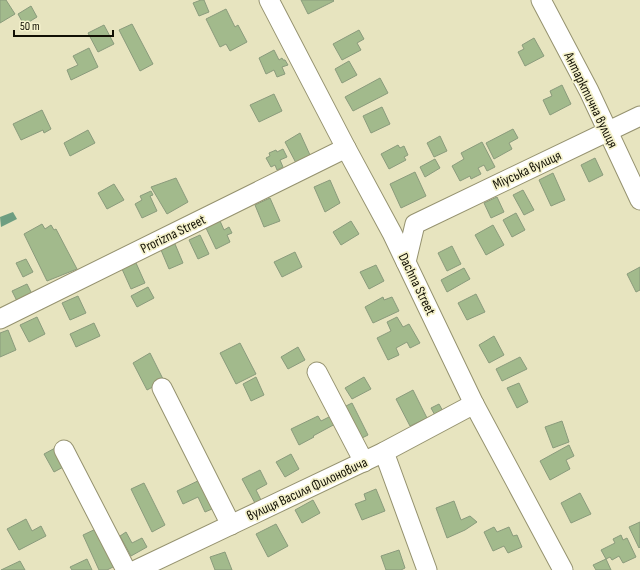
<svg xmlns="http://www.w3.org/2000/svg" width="640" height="570" viewBox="0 0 640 570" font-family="'Sofia Sans Condensed',sans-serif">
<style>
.water{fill:#6d9e81}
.building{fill:#a2ba8c;stroke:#8a9b7c}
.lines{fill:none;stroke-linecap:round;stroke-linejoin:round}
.minor-casing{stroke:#95926f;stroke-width:21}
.minor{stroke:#fff;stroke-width:19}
.labels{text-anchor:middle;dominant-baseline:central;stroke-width:3.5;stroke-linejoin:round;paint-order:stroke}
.street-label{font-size:14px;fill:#121004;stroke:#f5f2cc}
</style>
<rect width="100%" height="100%" fill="#e7e4bf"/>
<path class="water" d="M13,212L17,219L1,227L0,217Z"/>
<g class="building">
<path d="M0,0H6L15,14L0,23Z"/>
<path d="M201,0H204L209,12L199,16L193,3Z"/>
<path d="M301,0H333L334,1L308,14Z"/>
<path d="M31,6L37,17L24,25L18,14Z"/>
<path d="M226,9L235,27L238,25L247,42L230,51L226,44L220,47L206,19Z"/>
<path d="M132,24L153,64L140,71L119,30Z"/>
<path d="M104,25L114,44L98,52L88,33Z"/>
<path d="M359,30L364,39L357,43L361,50L342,60L333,44Z"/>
<path d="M534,38L544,56L525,66L518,52L524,49L522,45Z"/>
<path d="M89,48L98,67L71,80L67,70L78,65L73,56Z"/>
<path d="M274,50L279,60L282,58L283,60H285L288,65L282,67L285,74L277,77L274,70L266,74L259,58Z"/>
<path d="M349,61L357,75L342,83L335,69Z"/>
<path d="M380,78L388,93L353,111L345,97Z"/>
<path d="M562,85L571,104L550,115L543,100L552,96L550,91Z"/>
<path d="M274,94L282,111L259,122L250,105Z"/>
<path d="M382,107L390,124L371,133L363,116Z"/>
<path d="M42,110L51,129L44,133L43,130L21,140L13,124Z"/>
<path d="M513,129L518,138L509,143L512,149L494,159L486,143Z"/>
<path d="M88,130L95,143L70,156L64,143Z"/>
<path d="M300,133L310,155L296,163L285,142Z"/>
<path d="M440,136L447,151L434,157L427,143Z"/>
<path d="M482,142L495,167L487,171L484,165L478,168L481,174L471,179L470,176L460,181L452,166L464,159L461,153Z"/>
<path d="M398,145L400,148L404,146L408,155L404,157L406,160L389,169L381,154Z"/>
<path d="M283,149L287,157L280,160L283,167L277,170L275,165L271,167L266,158L270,156L269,153L276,150L277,152Z"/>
<path d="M595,158L603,175L589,182L581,165Z"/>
<path d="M435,159L440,168L425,177L420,167Z"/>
<path d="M415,172L426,196L401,208L390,184Z"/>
<path d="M553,173L565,200L551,206L539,180Z"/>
<path d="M176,178L188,202L167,214L151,187Z"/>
<path d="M330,180L340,203L325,212L314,187Z"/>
<path d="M114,184L124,200L107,209L98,193Z"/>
<path d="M523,190L534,210L524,215L513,195Z"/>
<path d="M151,191L153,195L150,196L157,211L142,218L135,204L142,200L140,196Z"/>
<path d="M497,197L504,212L491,218L484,203Z"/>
<path d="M270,198L280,221L264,227L255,205Z"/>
<path d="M516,213L525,230L512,237L503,220Z"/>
<path d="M220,221L224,230L229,227L232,233L227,235L230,242L216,249L206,228Z"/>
<path d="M351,221L359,234L341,245L333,232Z"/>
<path d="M42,224L45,229L51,225L54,230L56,229L77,269L47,281L24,234Z"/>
<path d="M493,225L504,245L486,255L475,235Z"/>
<path d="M200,235L209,254L198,259L189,240Z"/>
<path d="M175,244L183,263L169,269L161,250Z"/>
<path d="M452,246L461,264L447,271L438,253Z"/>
<path d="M295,252L302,267L282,277L274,262Z"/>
<path d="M26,259L33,272L23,277L16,263Z"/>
<path d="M136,263L145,283L131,289L122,269Z"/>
<path d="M376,265L384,281L369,289L360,272Z"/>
<path d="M640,267V290L636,292L627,274Z"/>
<path d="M464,268L470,279L447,292L441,280Z"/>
<path d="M27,284L33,296L18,303L12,291Z"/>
<path d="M148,287L154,298L137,307L131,296Z"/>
<path d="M476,294L485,312L467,320L458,303Z"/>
<path d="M78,296L86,313L70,320L62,303Z"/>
<path d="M383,297L384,300L392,297L399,311L373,323L365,307Z"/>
<path d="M37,317L45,334L29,342L20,325Z"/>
<path d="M397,317L403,327L409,324L420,343L410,348L407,342L396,348L399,355L388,360L377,338L391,331L387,322Z"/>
<path d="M94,323L100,336L76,347L70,334Z"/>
<path d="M8,330L16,350L0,357V333Z"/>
<path d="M494,336L504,355L489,363L479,345Z"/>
<path d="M240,343L256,374L236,384L220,353Z"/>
<path d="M298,347L305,360L288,369L281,357Z"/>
<path d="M150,353L164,381L147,390L133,363Z"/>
<path d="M520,357L527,369L502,381L496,369Z"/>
<path d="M256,377L264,395L251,401L243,384Z"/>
<path d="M364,377L371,389L352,399L345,388Z"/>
<path d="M519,383L528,402L517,408L507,388Z"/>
<path d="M413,390L427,418L410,426L396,399Z"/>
<path d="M352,403L368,435L356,441L340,409Z"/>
<path d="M439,404L445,415L436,417L431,408Z"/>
<path d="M333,415L337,423L313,436L314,437L299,445L291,429L318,416L321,421Z"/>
<path d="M562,421L569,442L553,448L545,427Z"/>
<path d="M569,445L574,456L566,460L570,469L550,480L540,461Z"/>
<path d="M57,447L67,465L54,472L44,454Z"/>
<path d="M291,454L299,469L285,477L276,462Z"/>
<path d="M260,470L267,484L256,490L262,502L256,505L242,479Z"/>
<path d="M206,477L219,506L205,512L198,497L183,504L177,491Z"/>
<path d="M144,483L165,525L152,532L131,489Z"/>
<path d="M376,489L385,511L362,520L355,504L366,500L364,494Z"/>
<path d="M580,493L591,514L571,523L561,503Z"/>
<path d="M313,500L320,513L302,523L295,510Z"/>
<path d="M454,501L461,520L470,516L477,522L465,530L447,538L436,508Z"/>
<path d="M26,519L32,531L41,526L46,536L19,550L7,529Z"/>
<path d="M640,522V547L639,548L629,527Z"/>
<path d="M276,524L288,546L268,557L256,534Z"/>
<path d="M494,527L497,532L509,527L513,536L517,535L522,547L508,553L504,546L493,551L484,532Z"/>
<path d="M98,528L115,566L107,570H99L83,535Z"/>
<path d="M126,532L132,543L142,538L147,547L131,556L120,536Z"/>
<path d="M621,535L623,540L627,538L636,557L623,563L619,556L612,560L610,557L606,559L601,550L615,543L613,539Z"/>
<path d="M399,550L405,568L401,570H386L381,556Z"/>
<path d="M225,552L232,570H215L210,557Z"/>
<path d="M87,559L92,570H72L70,567Z"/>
<path d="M606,559L611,570H596L593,565Z"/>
<path d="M20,561L25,570H1Z"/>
</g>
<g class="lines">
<defs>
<g id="minor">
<path d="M269,0L346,148L392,233L474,404L563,570"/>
<path d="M541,0L589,91L640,200"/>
<path d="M406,262L415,224L640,116"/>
<path d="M0,319L346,148"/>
<path d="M317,372L364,462"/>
<path d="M162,388L231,525"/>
<path d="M64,450L126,570"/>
<path d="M384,452L427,570"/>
<path d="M136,570L384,452L474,404"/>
</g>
</defs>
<use href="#minor" class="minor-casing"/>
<use href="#minor" class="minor"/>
</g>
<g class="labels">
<g class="street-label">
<text transform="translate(591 100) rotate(64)">Антарктична вулиця</text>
<text transform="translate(527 170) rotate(-25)">Міуська вулиця</text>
<text transform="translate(173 234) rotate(-26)">Prorizna Street</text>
<text transform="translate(417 284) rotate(64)">Dachna Street</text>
<text transform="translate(307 489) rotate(-25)">вулиця Василя Филоновича</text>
</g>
</g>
<path d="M14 30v6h99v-6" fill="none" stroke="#121004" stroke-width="2"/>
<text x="20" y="30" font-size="12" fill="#121004" stroke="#f5f2cc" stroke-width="3" paint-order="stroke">50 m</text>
</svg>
